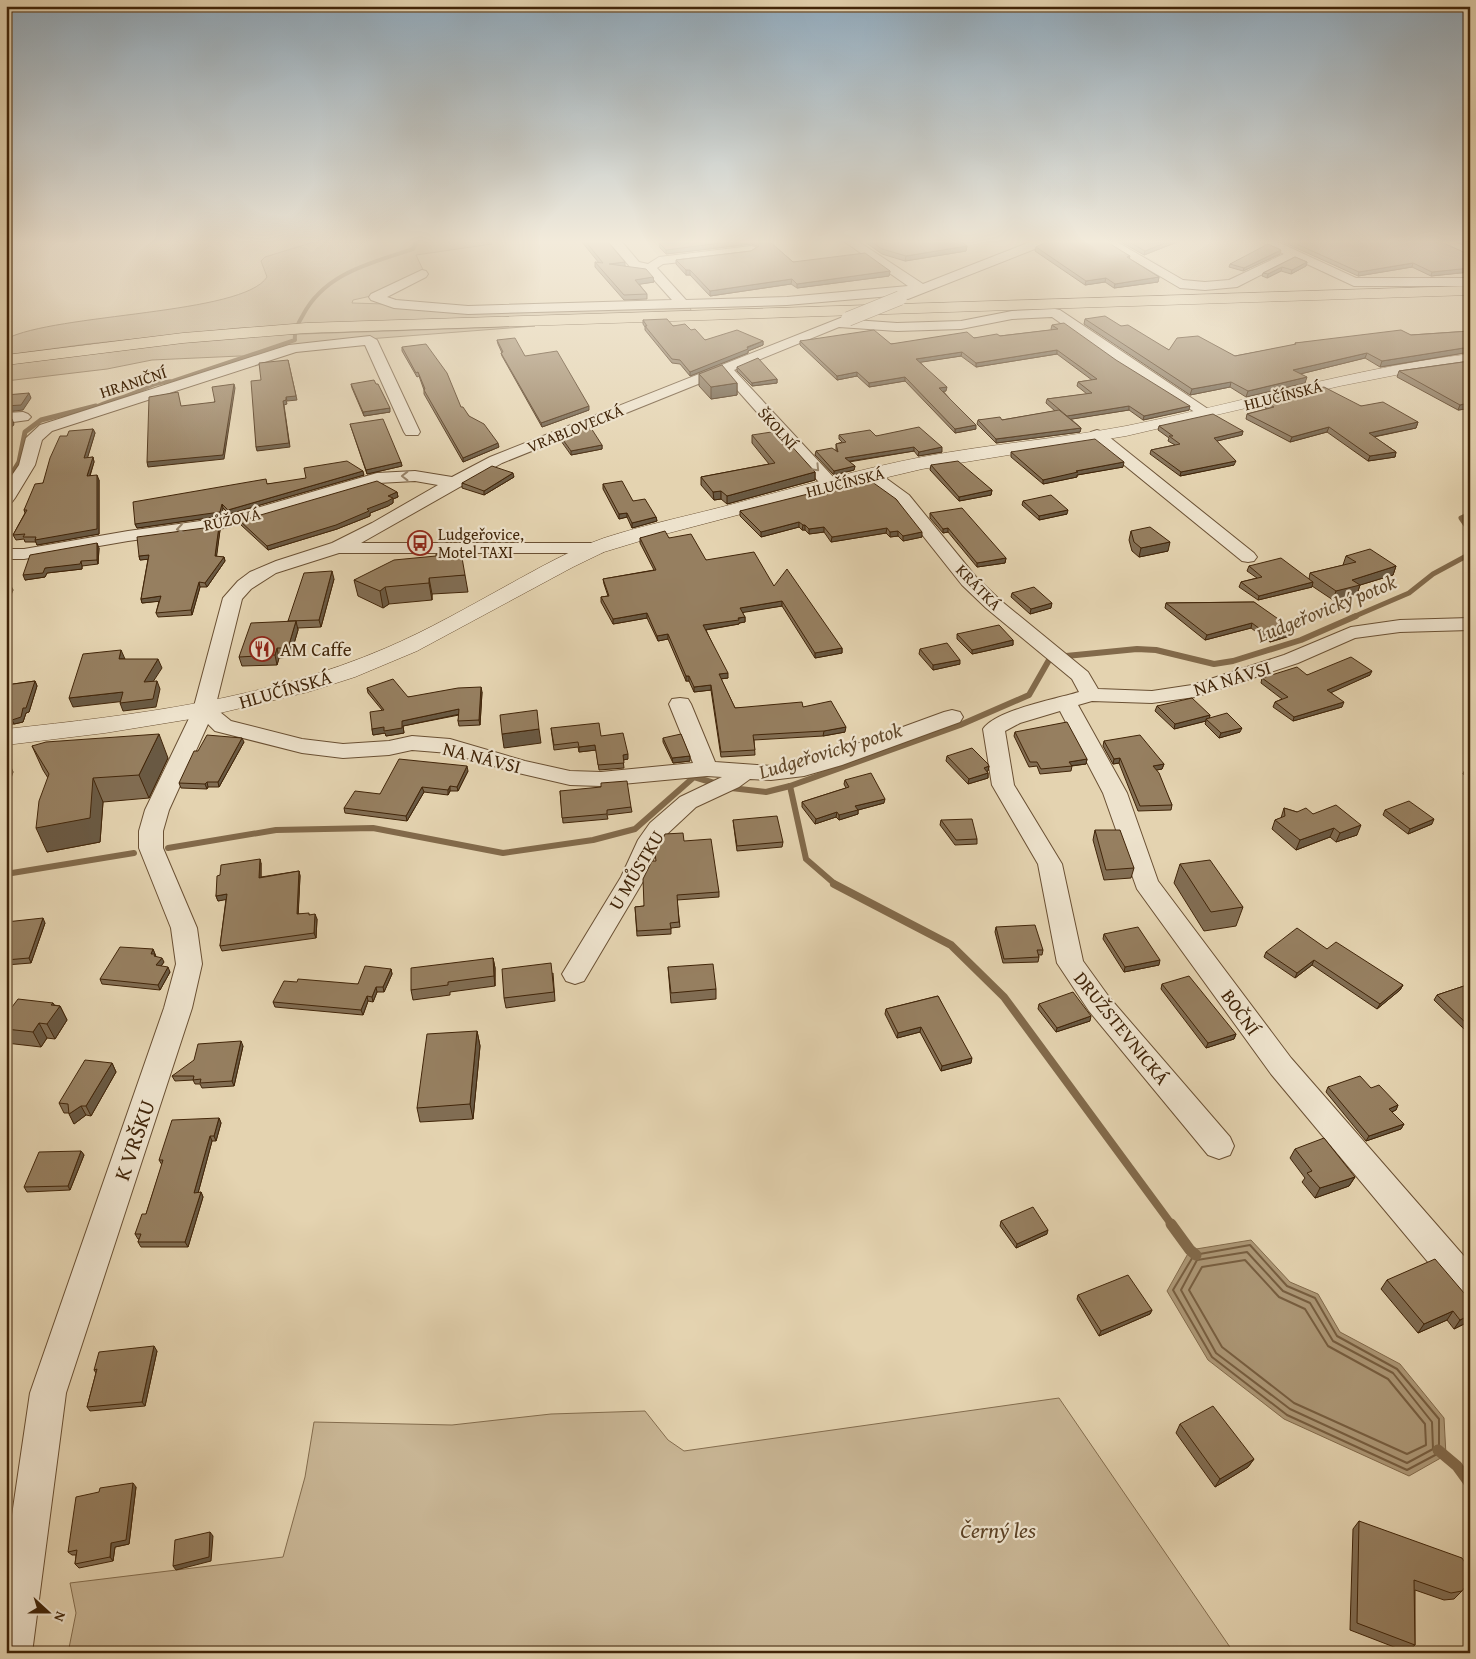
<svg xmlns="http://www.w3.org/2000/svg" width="1476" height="1659" viewBox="0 0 1476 1659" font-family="'Gentium Book Plus',serif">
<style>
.green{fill:#c8b594;stroke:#846d4e}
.water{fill:#ad9877;stroke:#826a4b}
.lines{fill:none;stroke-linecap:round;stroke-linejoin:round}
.shore{stroke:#775e40;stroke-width:2}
.stream-far4{stroke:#826a4b;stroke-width:4}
.stream-far3{stroke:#826a4b;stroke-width:5}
.stream-far2{stroke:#826a4b;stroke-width:6}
.stream-far1{stroke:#826a4b;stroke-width:8}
.stream{stroke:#826a4b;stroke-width:11}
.minor-casing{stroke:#6a5033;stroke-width:2}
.tertiary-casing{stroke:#6a5033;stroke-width:1}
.primary-casing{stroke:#412509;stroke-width:1}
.minor{fill:#ede2cc;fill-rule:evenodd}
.tertiary{fill:#ede2cc;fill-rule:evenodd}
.primary{fill:#e4d3b0;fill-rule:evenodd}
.minor-bridge-casing{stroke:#6a5033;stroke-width:15;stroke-linecap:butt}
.minor-bridge{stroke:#ede2cc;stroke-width:14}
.wall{fill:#816d53;stroke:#412509}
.shaded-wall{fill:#695943;stroke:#412509}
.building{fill:#967f60;stroke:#412509}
.oneway{stroke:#97846a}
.labels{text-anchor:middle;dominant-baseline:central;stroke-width:4.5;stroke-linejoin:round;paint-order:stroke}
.far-street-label{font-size:16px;fill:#412509;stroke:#ede2cc}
.far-poi-label{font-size:16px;fill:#412509;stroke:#ede2cc;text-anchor:start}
.poi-label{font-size:19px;fill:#412509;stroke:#ede2cc;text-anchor:start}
.street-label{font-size:19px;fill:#412509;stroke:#ede2cc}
.water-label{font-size:20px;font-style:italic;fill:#61482a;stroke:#ede2cc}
.near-street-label{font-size:22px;fill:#412509;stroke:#ede2cc}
.near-park-label{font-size:22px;font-style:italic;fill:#5c4225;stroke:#ede2cc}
</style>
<rect width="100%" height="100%" fill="#e4d3b0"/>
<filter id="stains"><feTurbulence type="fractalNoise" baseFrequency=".004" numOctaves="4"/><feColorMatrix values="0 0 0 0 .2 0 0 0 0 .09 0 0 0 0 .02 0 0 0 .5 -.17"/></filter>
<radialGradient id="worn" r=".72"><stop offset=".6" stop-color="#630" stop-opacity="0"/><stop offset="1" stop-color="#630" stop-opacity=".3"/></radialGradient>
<g class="green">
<path d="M314,242H490L492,244L416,255L424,272L371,296L353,300L352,303L385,304L419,309L690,306L691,311L240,328L88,344L6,355V339C56,313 243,315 267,277L261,261L265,257Z"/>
<path d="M535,326L368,339L252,357L240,356L152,360L107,369L6,381V364L140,346L272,335Z"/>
<path d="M1059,1398L1234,1653H68L76,1613L70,1583L283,1557L305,1477L314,1422L452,1425L551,1414L645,1411L668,1440L684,1451Z"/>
</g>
<path class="water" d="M1251,1240L1290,1282L1318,1294L1340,1332L1400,1364L1444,1418L1446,1455L1409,1476L1284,1419L1208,1360L1167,1291L1190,1250Z"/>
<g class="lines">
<g class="shore">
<path d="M1250,1245L1287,1286L1315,1298L1337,1336L1397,1369L1439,1419V1453L1407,1470L1287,1415L1212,1357L1173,1290L1194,1255Z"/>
<path d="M1247,1252L1283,1291L1310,1303L1333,1341L1393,1373L1432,1422L1433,1449L1407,1463L1290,1409L1216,1353L1181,1290L1197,1260Z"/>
<path d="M1245,1260L1279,1297L1305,1309L1328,1346L1388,1379L1425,1424L1426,1445L1407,1454L1294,1403L1222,1347L1189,1290L1202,1267Z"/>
</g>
<path class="stream-far4" d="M94,408C106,401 119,399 131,394C147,388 155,382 173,381L295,340C294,330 298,324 303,315C325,273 371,263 413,249L417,242"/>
<g class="stream-far3">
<path d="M6,483L19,462L25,432L41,420L96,406"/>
<path d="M1470,514L1461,518L1470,531"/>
<path d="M1353,617L1409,593L1433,574L1470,554"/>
</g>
<g class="stream-far2">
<path d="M1066,656L1137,649L1156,650L1214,664L1233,661L1301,640L1356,616"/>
<path d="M790,786L806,859L836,885"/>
<path d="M168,848L276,830L373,828L503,853L593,840L635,829L694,777L731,788L766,792L790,786L960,725L1029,695L1049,660"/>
<path d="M6,874L134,853"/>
</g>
<path class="stream-far1" d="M834,884L951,945L1004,997L1172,1225"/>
<g class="stream">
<path d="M1171,1224L1190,1250L1196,1255"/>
<path d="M1438,1450L1457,1466L1470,1484"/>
</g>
<defs>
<g id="minor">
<path d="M609,242H622L639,262L648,264L659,257L751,246L755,247L757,250L751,254L663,264L657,268L686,300L787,297L908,286L845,242H859L923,284L1030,242H1047L1045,245L908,299L903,298L902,295L787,305L468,314L394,308L371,300L369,297L371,294L422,270L426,271L428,274L426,277L387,297L396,300L468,306L672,300L646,271L631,268Z"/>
<path d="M1102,242H1117L1183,280L1205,282L1229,280L1284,254L1262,242H1278L1356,278H1470V286H1354L1294,258L1237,287L1205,290L1180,288Z"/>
<path d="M1055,309L1060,310L1214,413L1211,416H1201L1116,362L1052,317L1012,319L961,329L897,331L839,327L734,370L837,481L839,485L837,489H825L723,374L502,463L361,543H597L603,544L606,548L603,552L597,553H339L276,573L251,589L242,599L215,708L231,721L302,739L343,744L389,741L412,736L450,739L525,761L570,771L601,772L693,763L669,704L672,699L680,698L688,699L691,704L715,762L771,766L795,764L826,755L944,712L952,710L960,712L963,717L960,722L842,765L804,776L771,780L750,779L739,787L696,807L666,835L661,842L645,878L584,981L575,984L566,981L562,974L621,877L638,840L650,823L680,797L722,777L707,776L601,786L570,785L514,772L449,753L412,750L389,755L343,758L302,753L215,731L208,724L169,810L163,831V848L197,928L202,964L192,1008L66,1393L32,1653H6V1556L30,1393L164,1008L176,964L171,928L139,848V831L145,810L193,710L223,598L238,581L250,572L276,561L332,543L372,523L438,485L415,481L378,483L224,528L128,541L24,559H6V549H24L128,531L222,518L377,473L415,471L452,477L490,457L848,315L853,316L854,320L897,323L961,321L1012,311Z"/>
<path d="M370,336L377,340L420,432L418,435H406L404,432L365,345L296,352L52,431L42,440L35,465L15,498L12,502L6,503V484L19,465L26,438L40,425L289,345Z"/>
<path d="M23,412L28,414L31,417L28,420L6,423V413Z"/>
<path d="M1097,430L1103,432L1254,553L1257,557L1254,561L1248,562L1242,561L1091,438L1089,435L1091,432Z"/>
<path d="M870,470L876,471L909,495L976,577L1000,600L1088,672L1098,689L1152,691L1192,685L1284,655L1351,627L1400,620L1470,618V630L1400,632L1355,638L1298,663L1195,697L1152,703L1092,701L1078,705L1127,793L1158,881L1291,1058L1470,1263V1302L1458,1298L1271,1074L1137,889L1103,793L1060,711L1020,723L1005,731L1014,785L1062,864L1083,961L1109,997L1230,1137L1234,1146L1230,1155L1219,1159L1208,1155L1089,1011L1057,963L1038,864L992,785L983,729C996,710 1056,699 1079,692L1072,679L986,608L962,585L897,503L864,479L862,475L864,471Z"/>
</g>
<path id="tertiary" d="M1470,354V364L1426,369L1340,386L1126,436L922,469L829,491L650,538L604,552L573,567L417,651L355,677L308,692L203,717L105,733L6,745V729C135,715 265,700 386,648C428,630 468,607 508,585C539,568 570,550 604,538C647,524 693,515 737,503C798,487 860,469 922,457C990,444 1058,439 1126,426C1241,403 1353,368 1470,354Z"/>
<path id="primary" d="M1470,286V295L306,333L183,343L6,365V355L183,333L306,323Z"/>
</defs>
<use href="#minor" class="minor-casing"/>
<use href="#tertiary" class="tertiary-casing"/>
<use href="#primary" class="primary-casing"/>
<use href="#minor" class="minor"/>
<use href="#tertiary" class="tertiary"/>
<use href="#primary" class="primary"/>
<defs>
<path id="minor-bridge" d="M848,319L900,298"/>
</defs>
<use href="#minor-bridge" class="minor-bridge-casing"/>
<use href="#minor-bridge" class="minor-bridge"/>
</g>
<g class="wall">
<path d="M582,242H608L625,266L653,277L654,282L639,284L647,294V299L624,300L595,267V262L599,263Z"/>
<path d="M664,242H770L793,262L890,271L889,276L797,288L791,284L710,296L690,275H686L676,264V260L751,251L757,247V246L751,244L666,254L660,248L659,243Z"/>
<path d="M865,242H961L967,246L966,251L905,261L882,254Z"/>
<path d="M1121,242H1177L1144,255Z"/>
<path d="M1283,242H1441L1470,255V272L1431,276L1412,267L1358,276Z"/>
<path d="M1456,242H1470V248Z"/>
<path d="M1036,247L1130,256L1129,259L1159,277L1158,282L1114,288L1105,282L1085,285L1035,251Z"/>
<path d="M1280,254L1243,271L1229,267L1230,264Z"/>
<path d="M1295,257L1307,262L1306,266L1291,274L1281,271L1267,278L1262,276L1263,273Z"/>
<path d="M1085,319L1121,326L1169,350L1235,356L1295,345V343L1470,331V352L1380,367L1365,358L1300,374L1305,383L1246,397L1230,387L1190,395L1084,324Z"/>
<path d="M643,320L673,326L691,330L705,340L763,341V345L748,351V353L690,376L680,364L672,363L645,330V327L643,324Z"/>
<path d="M1052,325L1189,410L1143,420L1129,410L1071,419L1081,428L1080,432L996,443L977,424L978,420H1002L1055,411L1046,403L1047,399L1087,394L1077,386L1078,382L1092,380L1057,354L976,367L961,356L920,362L946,391H943L976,429L955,433L905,381L869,387L857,376L837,380L800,345V341L891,344L1000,336L1052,330L1051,329Z"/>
<path d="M497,340L525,356L589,410L542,427L502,356L501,353H502L498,344Z"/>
<path d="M402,347L461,407L469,416L499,447L463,462L424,394V390L419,376L417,377L402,351Z"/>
<path d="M1470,361V411L1466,409L1458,410L1397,377L1399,371Z"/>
<path d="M737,367L777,379V383L752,386L737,371Z"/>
<path d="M699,374L737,383V395L711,399L699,386Z"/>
<path d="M351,384L390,412L364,416L352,388Z"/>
<path d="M1263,401L1361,406L1418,422L1416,428L1374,437L1396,452L1395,457L1368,461L1327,432L1290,442L1246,419L1247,414L1267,409L1262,406Z"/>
<path d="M350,424L401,462L402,466L367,474Z"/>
<path d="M1159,426L1243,431L1242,435L1217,441L1234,465L1180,476L1150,454L1151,450L1175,445L1168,441L1169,438L1158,430Z"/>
<path d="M93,429L95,433L87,458L93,457L94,462L90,476L99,480V534L37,545L36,542H25L24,539L16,540L13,535L25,513L24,510L43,483L67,436Z"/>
<path d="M752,435L815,472V480L727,504L721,499L714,500L701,485V477L769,464L752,443Z"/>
<path d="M839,435L876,436L942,452L918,456L914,451L849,462L855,466L854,470L834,475L815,455L816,451L836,452V444L842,442L839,439Z"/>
<path d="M561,437L602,445V449L571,455L561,441Z"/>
<path d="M1011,452L1123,467L1077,475V477L1043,484L1011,457Z"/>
<path d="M931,465L992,490L991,495L959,501L930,470Z"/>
<path d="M364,475L229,514L223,508L222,516L137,528L135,524L267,484Z"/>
<path d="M514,477L484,495L462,488V483Z"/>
<path d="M603,484L633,501L656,517L657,521L632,528L627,517L619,519L603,489Z"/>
<path d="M397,492L398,497L393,499V503L388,506L370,513V516L337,529L268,550L241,525L240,521Z"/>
<path d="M896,499L922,537L903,541L898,536L890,537L886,533L831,542L824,532L809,534L805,530H802L799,527L761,537L740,516V511Z"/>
<path d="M1023,501L1067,514L1039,520L1022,505Z"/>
<path d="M930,513L1006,558L1005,563L977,567L948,532L943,533L930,518Z"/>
<path d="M220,530L216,557H224L225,561L207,587H200L192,615L158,617L156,613L159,601L142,603L141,599L148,559L140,560L139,556Z"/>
<path d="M1131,531L1168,551L1139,557L1132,551L1129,540Z"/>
<path d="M640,538H669L706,560L774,586L842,648V653L815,658L782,606L742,612L745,617V622L739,623V624L706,630L728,678L721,679L735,708L803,707L845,732L823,736L754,740L755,755L721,757L711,690L694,692L689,681H686L668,639L658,641L647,618L613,624L601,602V597L608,596L604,584L603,579L654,570L640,543Z"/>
<path d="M99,548L98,564L82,566V569L47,573L45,577L25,580Z"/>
<path d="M1346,556L1396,566L1393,575L1360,585L1357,594L1333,600L1312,586V587L1258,600L1239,587L1241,582L1257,578L1247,571L1249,566L1309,579L1310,573L1344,565H1343Z"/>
<path d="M465,575L468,592L432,594V600L389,604L383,608L358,596L354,580Z"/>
<path d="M334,579L321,627L298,628V630L290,657L279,658L277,665L242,666L239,657L288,621Z"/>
<path d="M1012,593L1051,608L1030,614L1011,597Z"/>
<path d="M1254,602L1293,635L1270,642L1251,628L1205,640L1165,608L1166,603Z"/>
<path d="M957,634L1013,640V645L972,654L957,639Z"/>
<path d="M920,649L960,664L933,670L919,654Z"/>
<path d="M1307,675H1370L1331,692L1342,707L1293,721L1273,707L1275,702L1282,699L1261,683L1262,678Z"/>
<path d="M35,681L37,686L29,712L26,713L23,722L14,724L6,725V685Z"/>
<path d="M367,688L408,697L482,692L480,725L459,726L458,721L459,715L403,726L404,733L386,736L385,733L373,735L372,729L382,710L368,693Z"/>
<path d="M1157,706L1210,715L1209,718L1240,732L1219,738L1205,724L1206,721L1174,729L1155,711Z"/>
<path d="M551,728L628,759L623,760L624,768L599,770L596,750L579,752L578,747L554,750Z"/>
<path d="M1015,732L1087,759L1086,764L1072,766L1071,771L1040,774L1037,766L1029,767L1014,736Z"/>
<path d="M663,738L690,761L673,763L663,742Z"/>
<path d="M1104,741L1164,764L1162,769L1156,770L1172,805L1171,810L1138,811L1119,763L1113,764L1103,746Z"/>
<path d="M244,742L219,787H208L207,789L181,788L179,783Z"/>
<path d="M32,746L168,758L149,798L103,802L100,842L47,852L48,778L43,770Z"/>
<path d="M947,756L989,766L988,771H987L988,773V778L968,784L946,761Z"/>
<path d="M1470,764V778L1463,774L1466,767Z"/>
<path d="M468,771L458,791H450L448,795L424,792L407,821L345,813L344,808L380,794Z"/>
<path d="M845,780L884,803L858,810V814L839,820L836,817L815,824L802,807V802L846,788L844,784Z"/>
<path d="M560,791L631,807L632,812L607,815L608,819L563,823Z"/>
<path d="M1284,808L1297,812L1313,814L1357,835L1336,842L1330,837L1296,850L1272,829L1275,820L1281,818Z"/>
<path d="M1385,810L1432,824L1408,834L1383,815Z"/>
<path d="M733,820L783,842L782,847L737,851Z"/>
<path d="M941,820L977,839V844L955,845L940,825Z"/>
<path d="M1095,830L1134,868L1131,878L1104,880L1093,840Z"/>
<path d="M684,841L719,892V897L677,900L680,927L671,928V934L637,936L635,907L644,906L656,861Z"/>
<path d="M261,863V877L299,871L300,876L298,914L310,915L317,919L316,938L222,951L220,946L226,899L218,901L216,896L220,875Z"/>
<path d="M1180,864L1243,907L1236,926L1204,931L1174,883Z"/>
<path d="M6,922L45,923L31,963L6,965Z"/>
<path d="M996,927L1043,950L1042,955H1038L1039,957L1038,962L1003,963L995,932Z"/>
<path d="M1104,934L1159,965L1124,972L1103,939Z"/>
<path d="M153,949L156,957L164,962L161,966L170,972L160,990L102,984L100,979Z"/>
<path d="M1327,949L1403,985L1400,990L1377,1009L1312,965L1295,978L1264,957L1266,952Z"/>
<path d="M493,958L495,968V986L450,992V995L413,1000L411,990Z"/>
<path d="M668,967L716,989V999L671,1003Z"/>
<path d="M391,969L392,974L384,992H377L373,1002L368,1001L363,1015L275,1007L273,1002L358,984Z"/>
<path d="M553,973L555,1001L506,1008L504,998Z"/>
<path d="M1162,984L1236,1034L1234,1039L1206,1048L1161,989Z"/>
<path d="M1467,985L1470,1028L1465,1030L1434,1000L1437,995Z"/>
<path d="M938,996L971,1063L941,1071L920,1032L897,1038L885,1014L886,1009Z"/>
<path d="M53,1003L54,1005L60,1006L67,1020L55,1039L47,1038L41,1047L6,1043V1015Z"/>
<path d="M1039,1004L1090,1021L1056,1032L1038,1009Z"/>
<path d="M477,1031L480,1046L473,1119L420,1122L417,1108Z"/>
<path d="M243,1046L234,1086L202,1088L200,1084H195L193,1080L175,1081L172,1076Z"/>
<path d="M112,1063L116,1072L91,1116L86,1115L74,1124L69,1113H64L59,1103Z"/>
<path d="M1328,1087L1371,1088L1398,1105L1396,1110L1392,1112L1404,1124L1401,1129L1366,1141L1326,1092Z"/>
<path d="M219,1118L221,1123L216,1141H212L198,1193L201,1192L203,1197L188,1247H141L138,1242L139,1239H138L135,1234L146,1214L162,1165L159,1160Z"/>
<path d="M1295,1149L1355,1177L1349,1186L1315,1198L1302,1182L1305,1178L1290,1158Z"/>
<path d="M81,1151L84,1155L70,1190L27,1192L24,1187Z"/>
<path d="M1001,1221L1047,1234L1016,1248L1000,1226Z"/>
<path d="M1387,1280L1470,1300V1321L1454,1329L1447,1320L1418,1333L1381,1289Z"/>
<path d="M1078,1295L1152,1310L1150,1314L1099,1336L1077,1299Z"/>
<path d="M157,1351L145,1406L90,1411L87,1407L96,1373L94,1370Z"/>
<path d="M1180,1424L1254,1459L1248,1467L1215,1487L1176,1433Z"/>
<path d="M136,1487L129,1544L115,1547L113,1561L79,1568L75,1564L76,1555H72L68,1552Z"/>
<path d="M1359,1521L1462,1591L1454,1599L1444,1600L1415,1590V1645L1407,1652L1350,1630L1353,1529Z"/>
</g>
<g class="shaded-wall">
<path d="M727,242H751V244L666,254V250Z"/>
<path d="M1167,242H1177L1144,255L1145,251Z"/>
<path d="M967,246L966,251L905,261L906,256Z"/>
<path d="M1281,250L1280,254L1243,271L1244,268Z"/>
<path d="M625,262V267L609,264Z"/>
<path d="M1307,262L1306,266L1291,274L1292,270Z"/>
<path d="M1413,263L1412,267L1358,276L1359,272Z"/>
<path d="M1282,267L1281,271L1267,278L1268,274Z"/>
<path d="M1470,268L1469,272L1431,276L1432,272Z"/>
<rect x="686" y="270" width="4" height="5"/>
<path d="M890,271L889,276L797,288V284Z"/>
<path d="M653,277L654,282L635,285V280Z"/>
<path d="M1159,277L1158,282L1114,288L1115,284Z"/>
<path d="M1106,278L1105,282L1085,285L1086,281Z"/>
<path d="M792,279L791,284L710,296V291Z"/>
<path d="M763,341V345L748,351V353L690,376V372Z"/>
<path d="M1470,347V352L1380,367L1382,361Z"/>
<path d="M1057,350V354L976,367V363Z"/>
<path d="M962,352L961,356L916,363V359Z"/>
<path d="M1367,353L1365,358L1292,376L1293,370Z"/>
<path d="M288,360L297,400L287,401L286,397Z"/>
<path d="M857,372V376L837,380V376Z"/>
<path d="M905,377V381L869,387V383Z"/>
<path d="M1307,377L1305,383L1246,397L1248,391Z"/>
<path d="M777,379V383L752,386V383Z"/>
<path d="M1231,382L1230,387L1190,395L1192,389Z"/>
<path d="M737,383V395L711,399V387Z"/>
<path d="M234,384L235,388L224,459L148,467L147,462Z"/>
<path d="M947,387L946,391L939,392V388Z"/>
<path d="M29,393L31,398L23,410L6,412V406Z"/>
<path d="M286,400L287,404L284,405L290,447L257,451L256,447L283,401Z"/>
<path d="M1468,403L1466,409L1458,410L1460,405Z"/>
<path d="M589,406V410L542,427L541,423Z"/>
<path d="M1129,406V410L1066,420L1067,416Z"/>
<path d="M1190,406L1189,410L1143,420L1144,416Z"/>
<path d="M390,408V412L364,416L363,412Z"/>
<path d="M12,419L14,424L13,426L6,428V423Z"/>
<path d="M1418,422L1416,428L1367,438L1369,433Z"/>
<path d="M976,425V429L955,433V429Z"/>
<path d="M1329,427L1327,432L1290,442L1292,437Z"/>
<path d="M1081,428L1080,432L996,443V439Z"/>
<path d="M93,429L95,433L86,463L84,458Z"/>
<path d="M1243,431L1242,435L1213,442L1214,438Z"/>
<path d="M498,443L499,447L463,462V458Z"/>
<path d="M602,445V449L571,455V451Z"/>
<path d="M914,447V451L844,462L845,458Z"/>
<path d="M942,447V452L918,456L919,452Z"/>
<path d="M1396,452L1395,457L1368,461L1370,456Z"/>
<path d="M93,457L94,462L88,481L87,476Z"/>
<path d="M1236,461L1234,465L1180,476L1181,472Z"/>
<path d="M401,462L402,466L367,474L366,470Z"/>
<path d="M1124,462L1123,467L1077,475V477L1043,484V480L1076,471Z"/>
<path d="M855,466L854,470L834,475V471Z"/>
<path d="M363,471L364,475L229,514L228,510Z"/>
<path d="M815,472V480L727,504V496Z"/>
<path d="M513,473L514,477L484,495V491Z"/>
<path d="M97,475L99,480V534L37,545L35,540Z"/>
<path d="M992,490L991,495L959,501V497Z"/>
<path d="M721,491V499L714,500L713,492Z"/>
<path d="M397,492L398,497L393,499V503L388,506L370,513V516L337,529L268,550L267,546L367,509L388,496Z"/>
<path d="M222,504L223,508L222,516L137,528L135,524Z"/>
<path d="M1068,510L1067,514L1039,520V516Z"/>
<path d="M627,513V517L619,519V514Z"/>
<path d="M656,517L657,521L632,528V523Z"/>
<path d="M799,522V527L761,537V532Z"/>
<path d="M803,525H805V530H802Z"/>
<path d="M219,526L220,530L216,561L215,556Z"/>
<path d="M824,527V532L809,534V529Z"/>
<path d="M887,528L886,533L831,542L832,537Z"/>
<path d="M948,528V532L943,533V529Z"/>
<path d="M898,531V536L890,537V532Z"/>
<path d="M922,532V537L903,541V536Z"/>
<path d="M1170,542L1168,551L1139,557L1141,548Z"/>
<path d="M97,543L99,548L98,564L97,560Z"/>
<path d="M149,555L151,559L140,560L139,556Z"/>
<path d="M224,557L225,561L207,587L205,583Z"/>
<path d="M1006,558L1005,563L977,567V563Z"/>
<path d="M81,561L82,566V569L47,573L45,577L25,580L23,575L45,568Z"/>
<path d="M1396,566L1393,575L1360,585L1357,594L1333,600L1336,591L1352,580Z"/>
<path d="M332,571L334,579L321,627L319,620Z"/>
<path d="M429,578L432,594V600L429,583Z"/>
<path d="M199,582L200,587L192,615L191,610Z"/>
<path d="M1313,582L1312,587L1258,600L1259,596Z"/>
<path d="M11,586L13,590L6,608V598Z"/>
<path d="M385,587L389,604L383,608L380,591Z"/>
<path d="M161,596L162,601L142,603L141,599Z"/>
<path d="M782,601V606L740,613V608Z"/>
<path d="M1052,603L1051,608L1030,614L1031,609Z"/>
<path d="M647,613V618L613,624V619Z"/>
<path d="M745,617V622L739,623V624L703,630V625Z"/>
<path d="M296,621L298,630L290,657L288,648Z"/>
<path d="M1252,623L1251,628L1205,640L1207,635Z"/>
<path d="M1294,630L1293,635L1270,642L1272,638Z"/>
<path d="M668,634V639L658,641L657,636Z"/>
<path d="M1013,640V645L972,654V650Z"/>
<path d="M277,648L279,658L277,665L275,655Z"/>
<path d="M842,648V653L815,658V653Z"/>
<path d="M121,650L125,659H119Z"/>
<path d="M158,659L162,668L147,691L144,682Z"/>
<path d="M960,660V664L933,670V665Z"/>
<path d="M1372,671L1370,675L1326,695L1327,690Z"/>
<path d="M728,673V678L719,679V674Z"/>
<rect x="686" y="676" width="3" height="5"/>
<path d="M35,681L37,686L29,712L26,713L23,722L14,724L12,720L23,708Z"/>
<path d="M157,681L160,689L156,707L123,711L120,703Z"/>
<path d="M711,685V690L694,692V687Z"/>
<path d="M481,687L482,692L480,725L479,720Z"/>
<path d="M123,692L126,701L73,707L69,698Z"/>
<path d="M1344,702L1342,707L1293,721L1294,717Z"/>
<path d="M459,709L460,714L403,726L404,733L386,736L385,733L373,735L372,729L402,721Z"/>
<path d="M1210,715L1209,720L1206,719V721L1174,729L1175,724Z"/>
<path d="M846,727L845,732L823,736L824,731Z"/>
<path d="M1242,728L1240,732L1219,738L1221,733Z"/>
<path d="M539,729L541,743L504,748L502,734Z"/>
<path d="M159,734L168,758L149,798L139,775Z"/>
<path d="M242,738L244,742L219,787L218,782Z"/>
<path d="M595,745L596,750L579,752V747Z"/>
<path d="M628,754V759L623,760V755Z"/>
<path d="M690,756V761L673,763L672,758Z"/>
<path d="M1120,758L1119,763L1113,764L1114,759Z"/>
<path d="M1087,759L1086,764L1068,766L1069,762Z"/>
<path d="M1164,764L1162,769L1152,771L1153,766Z"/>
<path d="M467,766L468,771L458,791L457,787Z"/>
<path d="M989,766L988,771L983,773L984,768Z"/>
<path d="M11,767L13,772L6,794V781Z"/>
<path d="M988,773V778L968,784L969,779Z"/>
<path d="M93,778L103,802L100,842L47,852L36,828Z"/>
<path d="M207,782L208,787L207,789L205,784Z"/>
<path d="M450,786V791L448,795V790Z"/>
<path d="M422,787L424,792L407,821L406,816Z"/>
<path d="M885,799L884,803L858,810V814L839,820V815L855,806Z"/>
<path d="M837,812L836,817L815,824L816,819Z"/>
<path d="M1434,819L1432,824L1408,834L1410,829Z"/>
<path d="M1361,825L1357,835L1336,842L1340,833Z"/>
<path d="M1334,828L1330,837L1296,850L1300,840Z"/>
<path d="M260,859L261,863V883L259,878Z"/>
<path d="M299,871L300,876L298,919L297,914Z"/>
<path d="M227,894L229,899L218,901L216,896Z"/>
<path d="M315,914L317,919L316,938L314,933Z"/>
<path d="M43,918L45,923L31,963L29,958Z"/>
<path d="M153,949L157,959L151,954Z"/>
<path d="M162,958L164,962L158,970L156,965Z"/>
<path d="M493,958L495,968V986L494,976Z"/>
<path d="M1160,960L1159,965L1124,972L1125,967Z"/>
<path d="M1314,960L1312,965L1295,978L1297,973Z"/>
<path d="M168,967L170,972L160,990L158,985Z"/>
<path d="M391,969L392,974L384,992L383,987Z"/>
<path d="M1403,985L1400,990L1377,1009L1380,1004Z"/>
<path d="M376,987L377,992L373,1002L372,997Z"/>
<path d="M367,996L368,1001L363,1015L361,1010Z"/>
<path d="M53,1003L57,1010L60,1006L67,1020L55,1039L47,1024L51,1005Z"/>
<path d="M1091,1016L1090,1021L1056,1032L1057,1028Z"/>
<path d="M39,1023L47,1038L41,1047L33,1032Z"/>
<path d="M1470,1024V1028L1465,1030L1468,1025Z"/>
<path d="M921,1027L920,1032L897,1038L898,1033Z"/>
<path d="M477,1031L480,1046L473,1119L470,1104Z"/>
<path d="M1236,1034L1234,1039L1206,1048L1208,1043Z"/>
<path d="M241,1041L243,1046L234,1086L232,1081Z"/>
<path d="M972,1058L971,1063L941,1071L942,1066Z"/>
<path d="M112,1063L116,1072L91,1116L86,1106Z"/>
<path d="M1398,1105L1396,1110L1387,1114L1389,1109Z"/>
<path d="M81,1106L86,1115L74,1124L69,1114Z"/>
<path d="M219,1118L221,1123L216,1141L214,1136Z"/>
<path d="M1404,1124L1401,1129L1366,1141L1369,1136Z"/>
<path d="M210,1136L212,1141L197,1197L194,1193Z"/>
<path d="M81,1151L84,1155L70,1190L68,1186Z"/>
<path d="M1355,1177L1349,1186L1315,1198L1320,1188Z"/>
<path d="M201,1192L203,1197L188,1247L185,1242Z"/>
<path d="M1048,1230L1047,1234L1016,1248L1017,1244Z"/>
<path d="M1152,1310L1150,1314L1099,1336L1101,1331Z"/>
<path d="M1453,1311L1447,1320L1418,1333L1424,1324Z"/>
<path d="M1470,1315V1321L1454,1329L1460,1320Z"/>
<path d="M154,1346L157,1351L145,1406L142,1402Z"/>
<path d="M1254,1459L1248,1467L1215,1487L1220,1479Z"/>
<path d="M133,1483L136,1487L129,1544L115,1547L113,1561L110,1557L111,1543Z"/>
<path d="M210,1532L213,1536L211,1561L176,1570L173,1566Z"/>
</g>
<g class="building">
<path d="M586,242H608L625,262L609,264L646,269L653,277L635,280L647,294L624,295L595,262L603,263Z"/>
<path d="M664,242H727L666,250L659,243Z"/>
<path d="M757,242H770L793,262L865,253L890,271L797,284L792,279L710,291L690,270H686L676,260L751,251L759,246Z"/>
<path d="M872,242H961L967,246L906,256L882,249Z"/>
<path d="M1046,242H1107L1130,256L1127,257L1159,277L1115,284L1106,278L1086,281L1036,247Z"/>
<path d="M1129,242H1167L1145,251Z"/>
<path d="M1292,242H1441L1470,255V268L1432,272L1413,263L1359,272Z"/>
<path d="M1268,244L1281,250L1244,268L1230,264Z"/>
<path d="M1295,257L1307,262L1292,270L1282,267L1268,274L1263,273Z"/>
<path d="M1105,316L1121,326L1128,325L1169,350L1177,338L1198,336L1235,356L1296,344L1295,343L1401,330L1411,335L1470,331V347L1382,361L1367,353L1293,370L1307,377L1248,391L1231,382L1192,389L1085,319Z"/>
<path d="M667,319L673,326L685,324L691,330L695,329L705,340L737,330L763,341L747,347L748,349L690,372L680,360L672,359L645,326H647L643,320Z"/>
<path d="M1064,323L1116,360L1190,406L1144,416L1129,406L1067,416L1047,399L1092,393L1078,382L1097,379L1057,350L976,363L962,352L916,359L947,387L939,388L976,425L955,429L905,377L869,383L857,372L837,376L800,341L874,330L891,344L967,332L974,338L997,334L1000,336L1058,329L1052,325Z"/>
<path d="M515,338L525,356L557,351L589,406L541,423L501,353L503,352L497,340Z"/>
<path d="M426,344L447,373L461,407H463L469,416L484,424L498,443L463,458L424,390L425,389L418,372L416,373L402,347Z"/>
<path d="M758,358L777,379L752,383L737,367Z"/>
<path d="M288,360L296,396L286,397V400L283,401L289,443L256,447L251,381L261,380L259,363Z"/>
<path d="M1470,361V404L1468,403L1460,405L1399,371Z"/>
<path d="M722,365L737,383L711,387L699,374Z"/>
<path d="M374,380L376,384H378L390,408L363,412L351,384Z"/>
<path d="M234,384L223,455L147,462L149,397L178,392L181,406L215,402L212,387Z"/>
<path d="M1324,387L1361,406L1383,402L1418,422L1369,433L1396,452L1370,456L1329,427L1292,437L1247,414L1274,407L1263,401Z"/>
<path d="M29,393L21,405L6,406V395Z"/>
<path d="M1059,410L1081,428L996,439L978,420L1000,417L1002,420Z"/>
<path d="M1213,414L1243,431L1214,438L1236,461L1181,472L1151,450L1180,444L1169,436H1173L1159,426Z"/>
<path d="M6,419H12L11,421L6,423Z"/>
<path d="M383,419L401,462L366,470L350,424Z"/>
<path d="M919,427L942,447L919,452L914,447L845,458L855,466L834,471L816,451L832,448L838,452L836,444L846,442L839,435L870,430L876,436Z"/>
<path d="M591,428L602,445L571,451L561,437L580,429Z"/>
<path d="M93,429L84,458L93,457L87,476L97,475V529L35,540L36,537H23L25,534L13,535L27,510H24L35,484L43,483L50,458L60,436H67L69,431Z"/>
<path d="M778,431L815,472L727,496L721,491L713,492L701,477L775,463L752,435Z"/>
<path d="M1095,439L1124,462L1076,471L1078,472L1043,480L1011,452Z"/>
<path d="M347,461L363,471L228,510L222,504L220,512L135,524L133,502L266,479L267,484L306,478L304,468Z"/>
<path d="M958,461L992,490L959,497L931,465Z"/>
<path d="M492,466L513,473L484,491L462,483Z"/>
<path d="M868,479L896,499L922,532L903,536L898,531L890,532L887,528L832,537L824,527L809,529L805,525H803L799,522L761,532L740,511Z"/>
<path d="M377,481L397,492L388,496L393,498L388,501L367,509L369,511L336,525L267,546L240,521Z"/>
<path d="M622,481L633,501L645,499L656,517L632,523L627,513L619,514L603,484Z"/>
<path d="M1051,495L1068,510L1039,516L1023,501Z"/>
<path d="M962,508L1006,558L977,563L948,528L943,529L930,513Z"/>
<path d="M219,526L215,556L224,557L205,583L199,582L191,610L156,613L161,596L141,599L149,555L139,556L137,537Z"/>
<path d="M1150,527L1170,542L1141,548L1134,542L1131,531Z"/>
<path d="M665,531L669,538L691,534L706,560L754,552L774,586L787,569L842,648L815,653L782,601L740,608L745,617L738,618L739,620L703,625L728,673L719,674L735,708L802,702L803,707L831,701L846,727L824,731L753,735L755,750L721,752L711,685L694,687L689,676H686L668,634L657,636L647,613L613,619L601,597L609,596L603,579L656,570L640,538Z"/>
<path d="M97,543V560L81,561L80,564L45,568L43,573L23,575L30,555Z"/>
<path d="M1370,549L1396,566L1352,580L1360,585L1336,591L1310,573L1356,562L1346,556Z"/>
<path d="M461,552L465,575L429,578V583L385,587L380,591L354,580L394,560L436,556V554Z"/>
<path d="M1281,558L1313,582L1259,596L1241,582L1262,577L1249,566Z"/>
<path d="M332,571L319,620L288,621L304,573Z"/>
<path d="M6,586H11L6,598Z"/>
<path d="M1034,587L1052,603L1031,609L1012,593Z"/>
<path d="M1254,602L1294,630L1272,638L1252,623L1207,635L1166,603Z"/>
<path d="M296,621L288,648H277L275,655L239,657L251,623Z"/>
<path d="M999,625L1013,640L972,650L957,634Z"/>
<path d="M947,643L960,660L933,665L920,649Z"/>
<path d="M121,650L119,659H158L144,682L157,681L153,699L120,703L123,692L69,698L83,654Z"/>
<path d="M1351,657L1372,671L1327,690L1344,702L1294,717L1275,702L1288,697L1262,678L1297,667L1307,675Z"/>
<path d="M393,679L408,697L458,688L481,687L479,720L458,721L459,709L402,721V728L384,731V727L372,729L370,712L384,710L367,688Z"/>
<path d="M35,681L26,708H23L21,717L12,720H6V685Z"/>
<path d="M1192,698L1210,715L1175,724L1157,706Z"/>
<path d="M537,710L539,729L502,734L500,715Z"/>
<path d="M1227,713L1242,728L1221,733L1206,719Z"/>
<path d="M1067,722L1087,759L1069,762L1072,766L1041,769L1037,762H1030L1015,732Z"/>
<path d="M599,723L601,736L623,733L628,754L623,755L624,763L598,765L595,745L579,747L578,742L554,745L551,728Z"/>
<path d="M159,734L139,775L93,778L90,818L36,828L39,801L49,774L32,746L46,742Z"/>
<path d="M681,734L690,756L672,758L663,738Z"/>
<path d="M207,735L242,738L218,782H207L205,784L179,783L194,751H198Z"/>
<path d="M1140,735L1164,764L1153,766L1159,773L1172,805L1140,806L1120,758L1114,759L1104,741Z"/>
<path d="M972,748L988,764L989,766L984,768L988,773L969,779L947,756Z"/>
<path d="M399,759L467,766L457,787L450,786L448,790L422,787L406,816L344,808L355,791L380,794Z"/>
<path d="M1470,764V769L1466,767Z"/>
<path d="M11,767L6,781V768Z"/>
<path d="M871,773L885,799L855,806L858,810L839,815L837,812L816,819L802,802L849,787L845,780Z"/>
<path d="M627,781L631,807L607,810V814L562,818L560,791L601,787V783Z"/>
<path d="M1409,801L1434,819L1410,829L1385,810Z"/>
<path d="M1336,805L1361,825L1340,833L1334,828L1300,840L1275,820L1285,816L1284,808L1297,812L1306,808L1313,814Z"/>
<path d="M777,816L783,842L737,846L733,820Z"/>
<path d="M972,819L977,839L956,840L941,820Z"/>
<path d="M1095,830H1120L1134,868L1106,870Z"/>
<path d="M683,833L684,841L711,839L719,892L677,895L679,922L670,923L671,929L637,931L635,907L644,906L643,879L652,861H656L655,854L665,834Z"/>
<path d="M260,859L259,878L299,871L297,914L309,913V915L315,914L314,933L220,946L227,894L216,896L217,876L220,875L221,865Z"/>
<path d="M1210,860L1243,907L1211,912L1180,864Z"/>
<path d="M43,918L29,958L6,960V922Z"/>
<path d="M1035,925L1043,950H1037L1039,957L1004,959L996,927Z"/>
<path d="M1138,927L1160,960L1125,967L1104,934Z"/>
<path d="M1297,928L1327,949L1336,942L1403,985L1380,1004L1314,960L1297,973L1266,952Z"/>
<path d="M120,947L153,949L151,954H155L154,956L162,958L156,965L168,967L158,985L100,979Z"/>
<path d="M493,958L494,976L448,982V985L411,990V968Z"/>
<path d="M551,963L554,992L504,998L502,969Z"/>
<path d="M713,964L716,989L671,993L668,967Z"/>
<path d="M365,966L391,969L383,987H376L372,997L367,996L361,1010L273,1002L284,981L297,982L298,979L358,984Z"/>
<path d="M1189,976L1236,1034L1208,1043L1162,984Z"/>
<path d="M1467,985L1470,987V1024L1468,1025L1437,995Z"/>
<path d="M1073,992L1091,1016L1057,1028L1039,1004Z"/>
<path d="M938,996L972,1058L942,1066L921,1027L898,1033L886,1009Z"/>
<path d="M18,999L53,1003L51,1005L60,1006L47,1024L39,1023L33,1032L6,1029V1015Z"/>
<path d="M477,1031L470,1104L417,1108L427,1034Z"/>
<path d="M241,1041L232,1081L200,1083L201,1079L193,1080L194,1076H172L194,1060L198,1044Z"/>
<path d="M85,1060L112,1063L86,1106H81L69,1114L68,1104L59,1103Z"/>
<path d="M1360,1076L1371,1088L1379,1085L1398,1105L1389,1109L1404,1124L1369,1136L1328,1087Z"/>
<path d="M219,1118L214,1136H210L194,1193L201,1192L185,1242H138L141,1234H135L142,1214H146L163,1160H159L172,1120Z"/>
<path d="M1324,1138L1355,1177L1320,1188L1307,1173L1312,1171L1295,1149Z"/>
<path d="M81,1151L68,1186L24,1187L39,1152Z"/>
<path d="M1033,1207L1048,1230L1017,1244L1001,1221Z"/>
<path d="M1435,1259L1470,1300V1315L1460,1320L1453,1311L1424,1324L1387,1280Z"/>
<path d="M1128,1275L1152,1310L1101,1331L1078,1295Z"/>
<path d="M154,1346L142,1402L87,1407L97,1369L94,1370L99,1352Z"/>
<path d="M1213,1406L1254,1459L1220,1479L1180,1424Z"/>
<path d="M133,1483L126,1540L111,1543L110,1557L75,1564L77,1550L68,1552L76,1497L99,1492L100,1488Z"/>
<path d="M1359,1521L1462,1558L1466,1564L1469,1574V1582L1462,1591L1451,1593L1414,1580L1415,1645L1357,1623Z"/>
<path d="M210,1532L209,1557L173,1566L175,1540Z"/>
</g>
<defs><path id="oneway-chevron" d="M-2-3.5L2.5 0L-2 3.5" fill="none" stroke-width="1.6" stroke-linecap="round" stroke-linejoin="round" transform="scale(1.25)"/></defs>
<g class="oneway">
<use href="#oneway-chevron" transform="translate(816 468) rotate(46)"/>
<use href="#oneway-chevron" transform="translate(405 476) rotate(180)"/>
<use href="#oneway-chevron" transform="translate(180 529) rotate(172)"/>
</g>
<linearGradient id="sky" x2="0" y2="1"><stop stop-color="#90a9bb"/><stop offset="0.51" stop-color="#f3ebdb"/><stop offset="1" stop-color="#f3ebdb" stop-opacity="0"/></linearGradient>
<rect width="1476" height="474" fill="url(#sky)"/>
<defs>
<symbol id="bus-ring" viewBox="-11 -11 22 22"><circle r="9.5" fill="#ede2cc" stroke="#8f2418" stroke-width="1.5"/><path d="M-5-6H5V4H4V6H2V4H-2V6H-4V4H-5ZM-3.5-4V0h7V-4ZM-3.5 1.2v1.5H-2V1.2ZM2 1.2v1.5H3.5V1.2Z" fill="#8f2418"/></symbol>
<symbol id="restaurant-ring" viewBox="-11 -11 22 22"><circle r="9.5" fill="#ede2cc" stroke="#8f2418" stroke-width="1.5"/><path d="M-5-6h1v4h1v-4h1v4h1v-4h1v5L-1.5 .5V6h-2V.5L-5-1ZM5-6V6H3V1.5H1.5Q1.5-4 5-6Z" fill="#8f2418"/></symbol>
</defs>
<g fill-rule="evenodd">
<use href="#bus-ring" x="406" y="529" width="28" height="28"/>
<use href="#restaurant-ring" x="248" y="635" width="28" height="28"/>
</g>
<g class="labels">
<g class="far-street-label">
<text transform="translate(133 382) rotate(-18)">HRANIČNÍ</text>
<text transform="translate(1283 395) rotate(-14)">HLUČÍNSKÁ</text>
<text transform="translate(575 428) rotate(-22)">VRABLOVECKÁ</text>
<text transform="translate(778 428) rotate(48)">ŠKOLNÍ</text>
<text transform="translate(845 482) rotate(-14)">HLUČÍNSKÁ</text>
<text transform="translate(232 519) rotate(-12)">RŮŽOVÁ</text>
<text transform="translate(979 587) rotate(46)">KRÁTKÁ</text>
</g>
<g class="far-poi-label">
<text x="438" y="534">Ludgeřovice,<tspan x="438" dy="18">Motel TAXI</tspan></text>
</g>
<g class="poi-label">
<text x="280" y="649">AM Caffe</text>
</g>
<g class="street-label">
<text transform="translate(1232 678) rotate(-17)">NA NÁVSI</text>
<text transform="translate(285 689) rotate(-16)">HLUČÍNSKÁ</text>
<text transform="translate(482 757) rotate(14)">NA NÁVSI</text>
<text transform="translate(636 870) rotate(-59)">U MŮSTKU</text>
<text transform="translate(1241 1012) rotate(54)">BOČNÍ</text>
<text transform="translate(1122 1028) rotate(51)">DRUŽSTEVNICKÁ</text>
</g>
<g class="water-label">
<text transform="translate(1326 608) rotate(-22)">Ludgeřovický potok</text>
<text transform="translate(830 750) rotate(-17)">Ludgeřovický potok</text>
</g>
<g class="near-street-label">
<text transform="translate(134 1140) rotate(-71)">K VRŠKU</text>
</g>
<g class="near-park-label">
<text x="998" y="1530">Černý les</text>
</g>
</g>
<rect width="1476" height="1659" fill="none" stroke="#e4d3b0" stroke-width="25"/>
<rect x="8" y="8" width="1461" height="1644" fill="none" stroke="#412509" stroke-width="2.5"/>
<rect x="12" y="12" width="1451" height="1634" fill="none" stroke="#412509"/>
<g transform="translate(48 1612) rotate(111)" stroke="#ede2cc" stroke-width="4" paint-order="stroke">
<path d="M0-4L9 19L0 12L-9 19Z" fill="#412509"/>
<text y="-8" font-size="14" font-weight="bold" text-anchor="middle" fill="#412509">N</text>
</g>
<rect width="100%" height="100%" filter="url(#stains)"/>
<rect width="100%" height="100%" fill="url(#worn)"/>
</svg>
